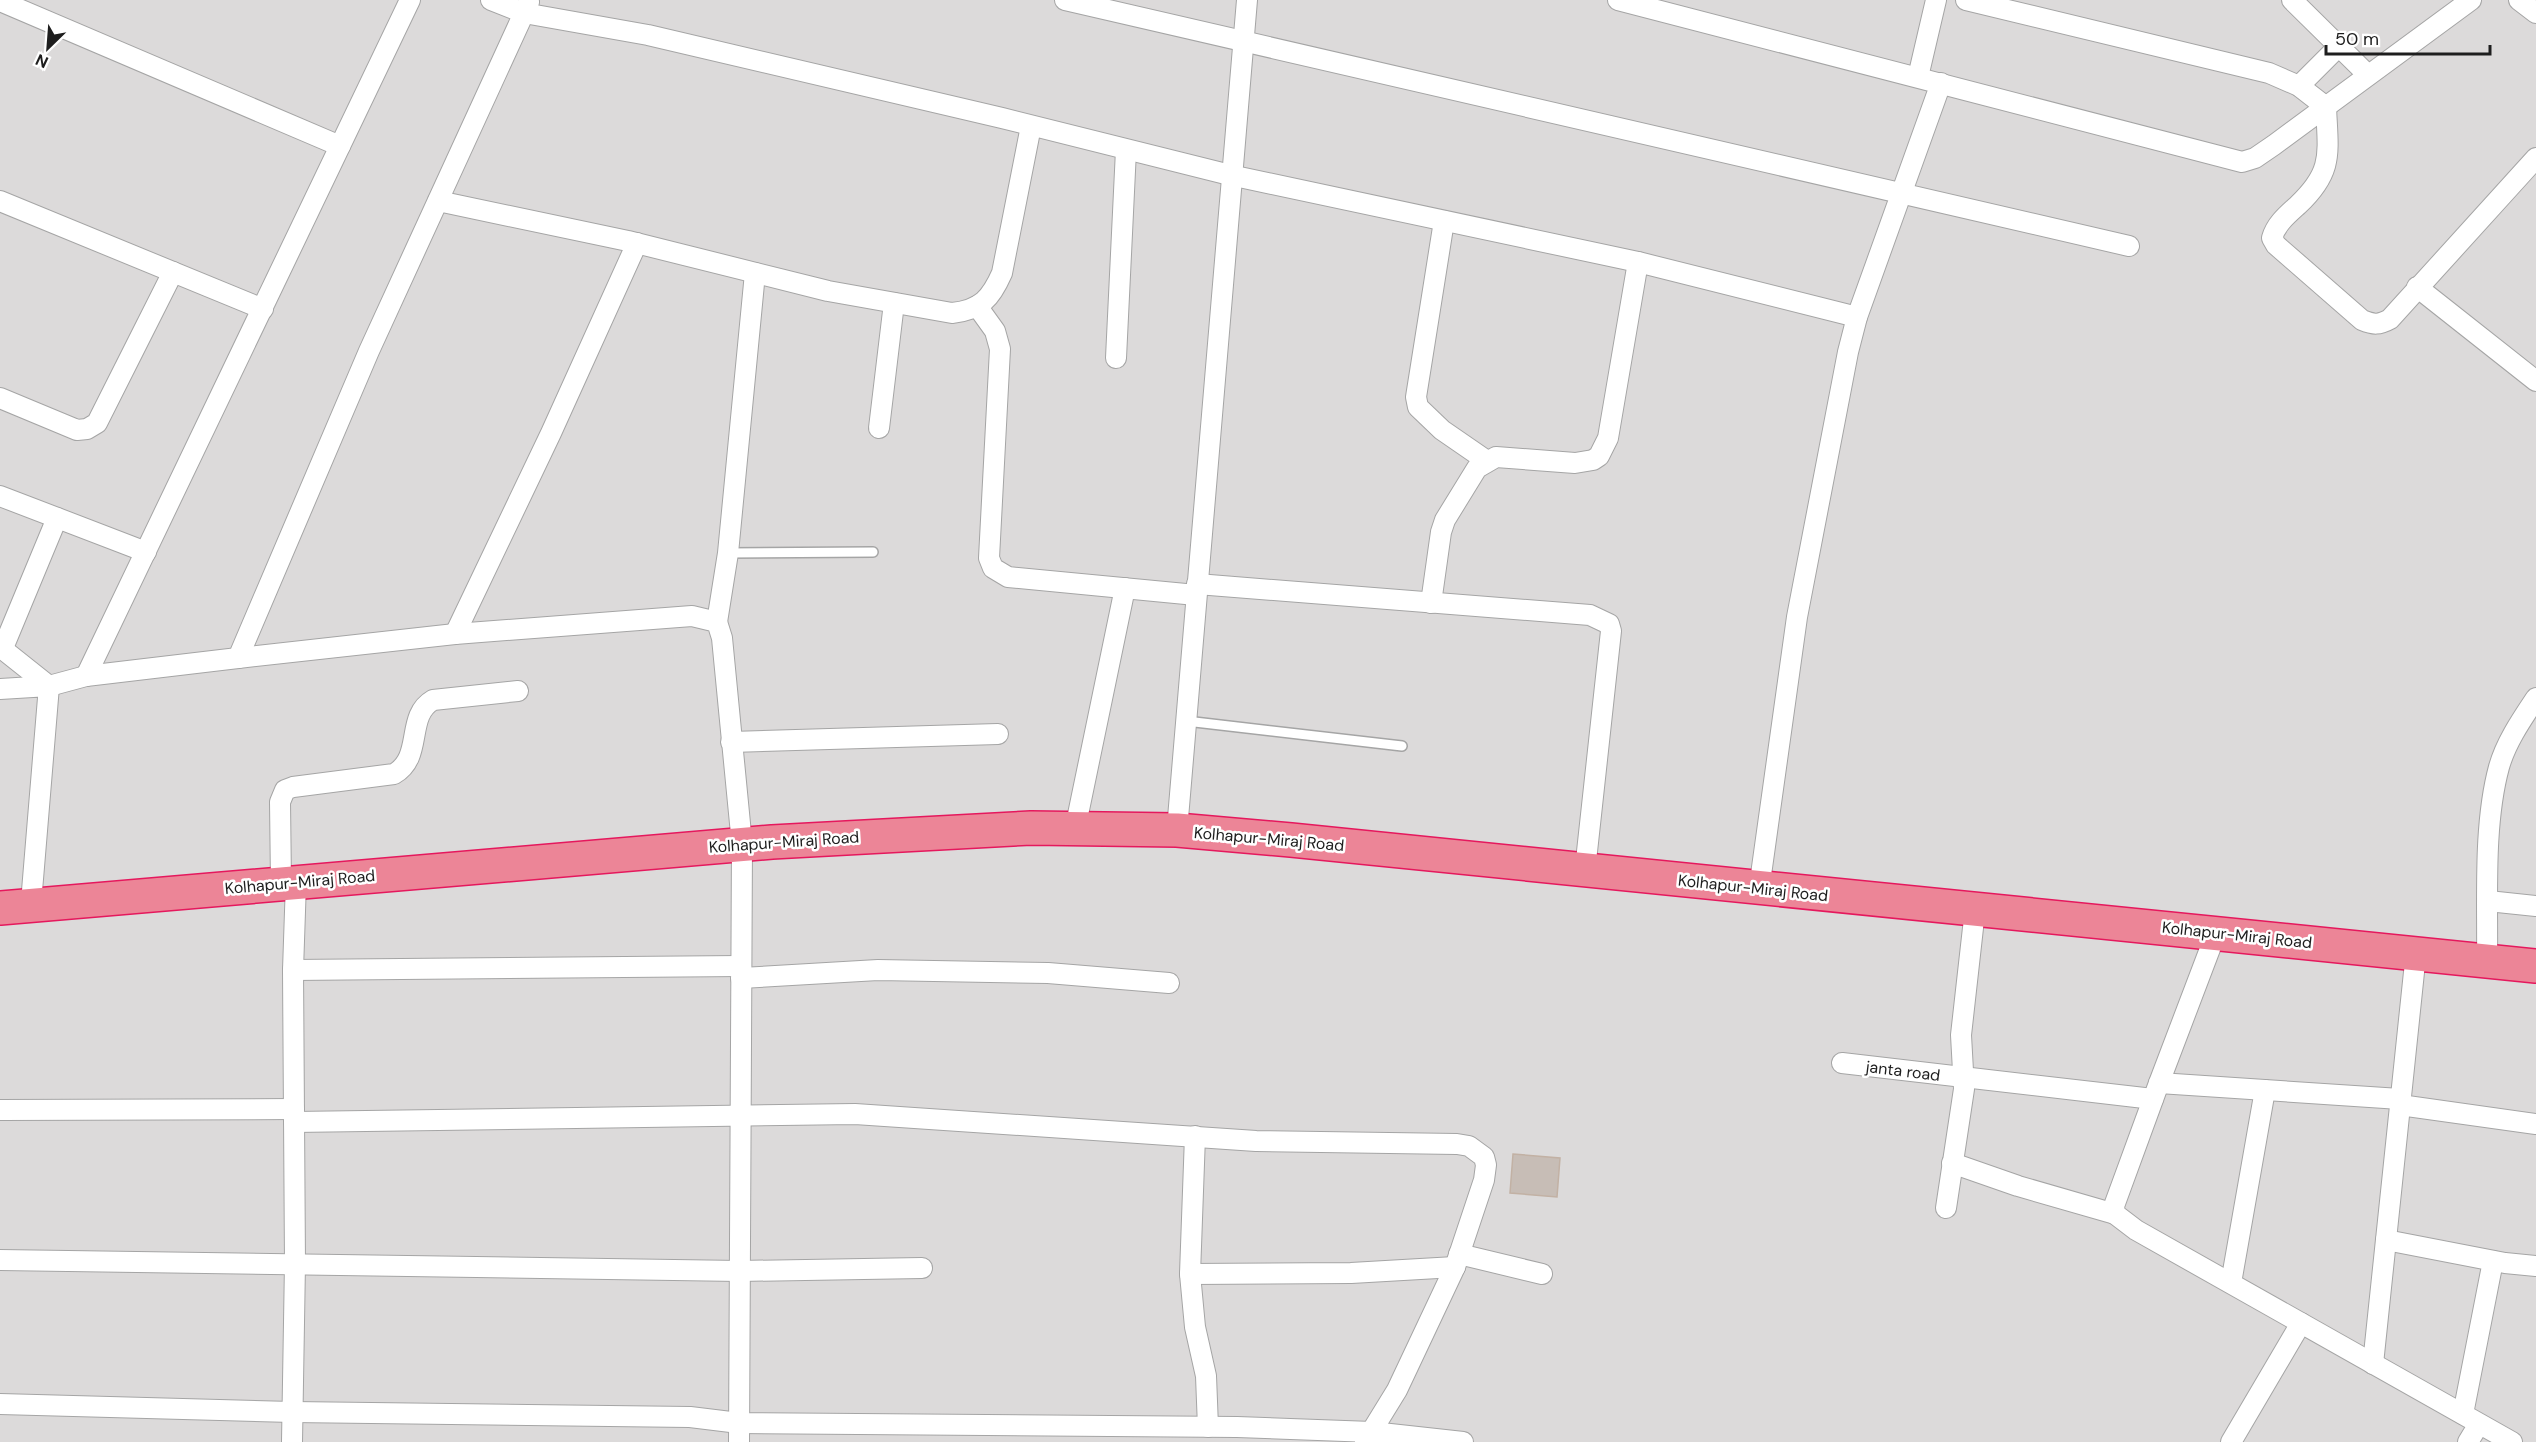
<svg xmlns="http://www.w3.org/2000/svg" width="2536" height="1442" viewBox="0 0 2536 1442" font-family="'DM Sans',sans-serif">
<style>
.residential{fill:#dcdada}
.building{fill:#c7bdb6;stroke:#c2b1a4;stroke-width:1.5}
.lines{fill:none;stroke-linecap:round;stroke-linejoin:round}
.lane-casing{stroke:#a5a5a5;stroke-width:12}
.street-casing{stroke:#a5a5a5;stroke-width:22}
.highway-casing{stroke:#e5185d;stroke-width:36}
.lane{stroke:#fff;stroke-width:9}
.street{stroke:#fff;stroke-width:20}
.highway{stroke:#ec8597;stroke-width:33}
.labels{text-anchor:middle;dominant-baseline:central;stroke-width:5;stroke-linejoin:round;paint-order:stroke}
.street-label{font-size:16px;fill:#1e1e1e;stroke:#fff}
</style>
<rect width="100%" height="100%" fill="#efebe3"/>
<rect class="residential" x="0" y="0" width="2536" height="1442"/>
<path class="building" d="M1513,1154L1560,1158L1557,1197L1510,1193Z"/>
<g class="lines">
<defs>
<g id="lane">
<path d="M728,553L873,552"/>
<path d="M1186,721L1402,746"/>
</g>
<g id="street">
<path d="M491,0L524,13L648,35L1002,118L1230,175L1638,262L1857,317"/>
<path d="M1065,0L2129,246"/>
<path d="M1618,0L2242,162L2255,158L2274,145L2471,0"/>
<path d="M1966,0L2269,73L2299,86L2326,107C2328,153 2334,171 2298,205C2287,215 2276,224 2272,238L2276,245L2362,320C2374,325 2379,325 2390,319L2536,158"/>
<path d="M2292,0L2368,75"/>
<path d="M2519,0L2536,13"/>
<path d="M0,1L340,146"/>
<path d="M1918,77L1936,0"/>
<path d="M2299,86L2338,47"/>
<path d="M0,201L263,309"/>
<path d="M438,201L628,241L828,291L952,313C981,310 991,298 1002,273L1031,126"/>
<path d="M1444,221L1416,397L1418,407L1442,430L1487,461"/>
<path d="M2417,287L2536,381"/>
<path d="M977,306L995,331L1000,349L989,558L993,568L1008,577L1196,595"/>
<path d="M1116,358L1126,150"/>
<path d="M0,398L77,430L87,429L97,423L173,272"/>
<path d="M879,428L894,303"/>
<path d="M0,496L146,552"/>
<path d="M1197,584L1590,615L1609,624L1611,631L1585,870"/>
<path d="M1431,603L1441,532L1445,520L1477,468L1496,457L1575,463L1593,460L1599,456L1608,438L1638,262"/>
<path d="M717,622L728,553L755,273"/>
<path d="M455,634L551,433L637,243"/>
<path d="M0,647L49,686L86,676L238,658L369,351L529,2"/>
<path d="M3,648L57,518"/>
<path d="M238,658L455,634L692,616L717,622L722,638L742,844L739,1442"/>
<path d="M86,676L410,0"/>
<path d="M0,689L49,686L31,903"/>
<path d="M731,742L998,734"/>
<path d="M1075,829L1125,588"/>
<path d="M1177,830L1247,0"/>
<path d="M281,883L280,802L285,790L293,787L394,774C424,757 405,716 433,700L518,691"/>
<path d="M1759,889L1797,617L1848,352L1857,317L1941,83"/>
<path d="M2488,901L2536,906"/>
<path d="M2216,933L2159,1083L2114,1206L2115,1214L2136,1230L2512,1442"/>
<path d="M2487,961C2488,900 2483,826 2499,767C2506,742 2522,719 2536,698"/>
<path d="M293,970L741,966"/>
<path d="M741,978L878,970L1048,973L1169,983"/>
<path d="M1842,1063L2153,1099"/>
<path d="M2159,1083L2400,1099"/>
<path d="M2400,1105L2536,1124"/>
<path d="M0,1110L294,1109"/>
<path d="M294,1122L855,1114L1256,1141L1457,1144L1469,1146L1484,1157L1486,1165L1484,1180L1455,1267L1397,1390L1365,1442"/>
<path d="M1195,1136L1190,1274L1195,1327L1206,1376L1208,1427"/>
<path d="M1952,1163L2018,1186L2115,1214"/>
<path d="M1946,1208L1964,1089L1961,1035L1975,910"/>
<path d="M2386,1240L2505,1263L2536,1266"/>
<path d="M1459,1254L1542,1274"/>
<path d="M0,1260L740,1271L922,1268"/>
<path d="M1190,1274L1351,1273L1455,1267"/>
<path d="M2231,1283L2265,1090"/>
<path d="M2373,1364L2416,953"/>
<path d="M0,1404L292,1412L690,1417L739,1423L1237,1427L1372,1432L1463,1442"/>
<path d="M2463,1414L2493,1261"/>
<path d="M292,1442L295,1263L293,970L296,882"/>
<path d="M2231,1442L2301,1323"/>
<path d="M2468,1442L2479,1424"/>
</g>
<path id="highway" d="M0,908L772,842L1031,828L1177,830L1291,840L2536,966"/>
</defs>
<use href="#lane" class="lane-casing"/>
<use href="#street" class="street-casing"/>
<use href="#highway" class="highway-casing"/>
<use href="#lane" class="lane"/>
<use href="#street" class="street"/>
<use href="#highway" class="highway"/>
</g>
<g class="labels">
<g class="street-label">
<text transform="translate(1269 839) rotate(5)">Kolhapur-Miraj Road</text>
<text transform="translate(784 842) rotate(-4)">Kolhapur-Miraj Road</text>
<text transform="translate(300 882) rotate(-5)">Kolhapur-Miraj Road</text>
<text transform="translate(1753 888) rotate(6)">Kolhapur-Miraj Road</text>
<text transform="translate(2237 935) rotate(6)">Kolhapur-Miraj Road</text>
<text transform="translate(1903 1071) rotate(7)">janta road</text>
</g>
</g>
<g transform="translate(48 48) rotate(205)" stroke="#ffffff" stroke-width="4.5" paint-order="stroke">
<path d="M0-4.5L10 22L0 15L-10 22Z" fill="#1e1e1e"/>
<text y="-9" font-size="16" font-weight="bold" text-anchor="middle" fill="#1e1e1e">N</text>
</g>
<path d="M2326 45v9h164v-9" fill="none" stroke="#1e1e1e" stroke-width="3"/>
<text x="2335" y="45" font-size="18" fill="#1e1e1e" stroke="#ffffff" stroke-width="4.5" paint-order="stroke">50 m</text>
</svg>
